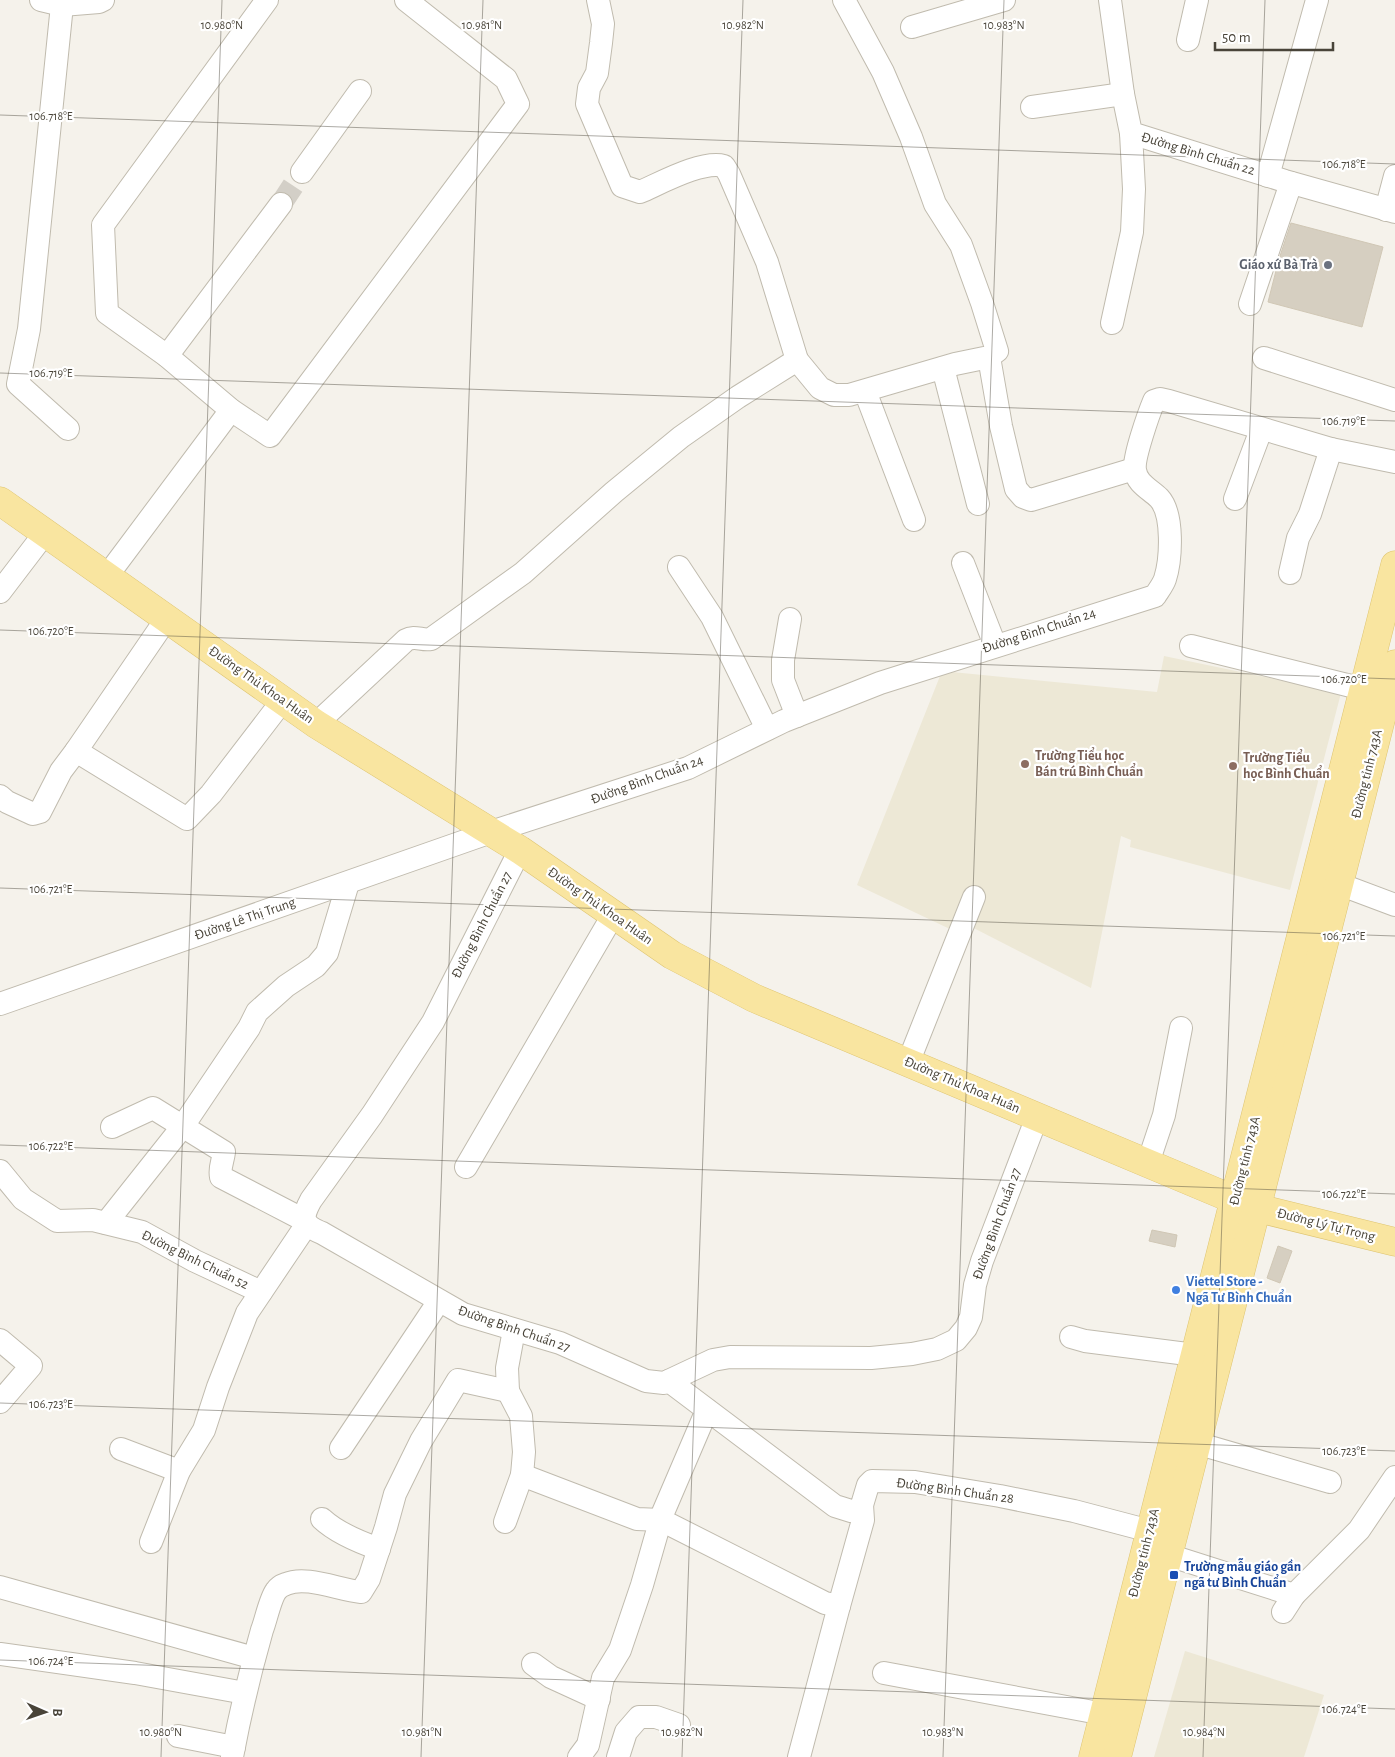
<svg xmlns="http://www.w3.org/2000/svg" width="1395" height="1757" viewBox="0 0 1395 1757" font-family="'Alegreya Sans',sans-serif">
<style>
.education{fill:#ede8d6}
.building{fill:#d6cfc1;stroke:#d0c7b5}
.lines{fill:none;stroke-linecap:round;stroke-linejoin:round}
.minor-tunnel{stroke:#d3cfc7;stroke-width:22;stroke-dasharray:22 11;stroke-linecap:butt}
.minor-casing{stroke:#c0bbae;stroke-width:24}
.major-casing{stroke:#dec470;stroke-width:29}
.minor{stroke:#fff;stroke-width:22}
.major{stroke:#f9e5a0;stroke-width:28}
.ticks{fill:none;stroke:#494439;stroke-width:1;stroke-opacity:0.45}
.worship-dot{fill:#6b7280;stroke:#fff;stroke-width:2}
.education-dot{fill:#8d6e63;stroke:#fff;stroke-width:2}
.shop-dot{fill:#3f7fe0;stroke:#fff;stroke-width:2}
.transit-dot{fill:#1a4fb4;stroke:#fff;stroke-width:2}
.labels{text-anchor:middle;dominant-baseline:central;stroke-width:4.5;stroke-linejoin:round;paint-order:stroke}
.street-label{font-size:14px;fill:#494439;stroke:#fff}
.worship-label{font-size:14px;font-weight:bold;fill:#5b616d;stroke:#fff;text-anchor:end}
.education-label{font-size:14px;font-weight:bold;fill:#785e54;stroke:#fff;text-anchor:start}
.shop-label{font-size:14px;font-weight:bold;fill:#366cbe;stroke:#fff;text-anchor:start}
.transit-label{font-size:14px;font-weight:bold;fill:#164399;stroke:#fff;text-anchor:start}
.ticks-label{font-size:12px;text-anchor:middle;fill:#494439;stroke:#fff;stroke-width:4.5;stroke-linejoin:round;paint-order:stroke}
</style>
<rect width="100%" height="100%" fill="#f5f2eb"/>
<g class="education">
<path d="M1164,656L1341,693L1290,890L1130,847L1131,840L1121,836L1091,988L958,920L952,930L857,885L942,671L1157,692Z"/>
<path d="M1185,1651L1324,1695L1304,1757H1154Z"/>
</g>
<g class="building">
<path d="M1291,223L1383,247L1362,327L1268,302L1279,259Z"/>
<path d="M1152,1230L1177,1235L1175,1247L1149,1241Z"/>
<path d="M1278,1246L1292,1251L1280,1283L1267,1278Z"/>
</g>
<g class="lines">
<path class="minor-tunnel" d="M281,204L302,172"/>
<defs>
<g id="minor">
<path d="M41,0L62,5L99,2L103,0"/>
<path d="M267,0L103,225L107,313L167,356L231,410L270,436L518,104L506,79L406,0"/>
<path d="M598,0L603,24L601,43L597,73L589,88L587,104L622,186L640,192C661,183 702,160 724,166L729,174L767,262L797,360L820,388L834,395H849L955,364L989,357L997,351L982,303L961,245L935,204L911,137L883,72L844,0"/>
<path d="M1110,0L1123,94L1131,133L1285,181L1395,212"/>
<path d="M62,5L29,329L18,384L68,429"/>
<path d="M912,27L1004,0"/>
<path d="M1188,40L1197,0"/>
<path d="M1032,107L1123,94"/>
<path d="M302,172L360,91"/>
<path d="M1268,176L1317,0"/>
<path d="M1386,210L1395,176"/>
<path d="M1250,304L1291,183"/>
<path d="M1112,323L1132,232L1134,189L1131,133"/>
<path d="M167,356L281,204"/>
<path d="M989,357L1001,426L1016,489L1023,497L1031,500L1134,469"/>
<path d="M1264,358L1395,400"/>
<path d="M943,368L978,504"/>
<path d="M865,391L914,520"/>
<path d="M1235,499L1261,430"/>
<path d="M963,563L995,645"/>
<path d="M679,567L712,617L767,729"/>
<path d="M1290,573L1298,538L1310,514L1331,449"/>
<path d="M107,576L231,410"/>
<path d="M0,592L45,533"/>
<path d="M167,618L76,751L187,819L211,794L283,700"/>
<path d="M790,619L783,660V680L797,716"/>
<path d="M1191,646L1363,689"/>
<path d="M316,724L406,640C415,635 422,641 431,639L523,573L614,492L681,437L738,397L797,360"/>
<path d="M0,796L7,802L33,814L40,812L61,771L76,751"/>
<path d="M520,850L433,1022L372,1115L311,1200C301,1218 302,1225 322,1233L463,1314L560,1343L646,1381L664,1383L713,1360L730,1357L871,1358L912,1354L937,1349L956,1340L966,1328L971,1317L975,1285L982,1261L1037,1117"/>
<path d="M1339,884L1395,905"/>
<path d="M0,1004L491,832L688,768L784,721L880,683L1155,596C1158,591 1163,585 1165,579C1171,560 1174,514 1159,498C1150,489 1137,484 1135,470C1133,458 1149,413 1154,401L1160,399L1169,401L1331,449L1395,462"/>
<path d="M908,1063L974,897"/>
<path d="M112,1127L153,1108L224,1152C223,1161 219,1168 221,1177L304,1220"/>
<path d="M1148,1163L1164,1115L1181,1028"/>
<path d="M466,1167L613,915"/>
<path d="M0,1171L23,1199L57,1221L93,1220L142,1232L195,1261L261,1292"/>
<path d="M106,1223L183,1126L249,1028L257,1012L286,986L316,966L327,953L348,883"/>
<path d="M1071,1337L1085,1341L1195,1355"/>
<path d="M0,1340L31,1366L0,1402"/>
<path d="M669,1381L835,1506L851,1511L858,1510L862,1505L868,1485L872,1481L915,1482L1000,1496L1074,1511L1150,1531"/>
<path d="M1196,1443L1330,1482"/>
<path d="M341,1448L439,1301"/>
<path d="M121,1449L179,1471"/>
<path d="M522,1475L637,1519L661,1520L825,1603L839,1606L863,1520L862,1505"/>
<path d="M322,1519C337,1533 359,1542 379,1549"/>
<path d="M505,1522L522,1475L524,1452L521,1416L508,1391L507,1368L514,1330"/>
<path d="M151,1542L179,1471L204,1430L218,1387L247,1313L307,1224"/>
<path d="M1168,1555L1294,1595"/>
<path d="M0,1587L254,1658"/>
<path d="M1283,1612L1294,1595L1359,1530L1395,1477"/>
<path d="M0,1654L135,1673L245,1693"/>
<path d="M533,1664L551,1677L599,1699"/>
<path d="M884,1673L1104,1714"/>
<path d="M178,1736L234,1747"/>
<path d="M232,1757C240,1714 250,1672 262,1630C266,1620 270,1599 276,1591C278,1588 283,1585 286,1584C306,1575 339,1590 361,1592L369,1579L386,1527L395,1494L421,1441L458,1380L508,1391"/>
<path d="M579,1757L588,1745L603,1678L620,1650L642,1585L662,1515L707,1410"/>
<path d="M618,1757L626,1732L639,1717H656L679,1725"/>
<path d="M799,1757L839,1606"/>
</g>
<g id="major">
<path d="M0,501L316,724L520,850L672,955L754,998L1235,1200L1257,1208L1395,1242"/>
<path d="M1093,1757L1395,565"/>
<path d="M1117,1757L1395,664"/>
</g>
</defs>
<use href="#minor" class="minor-casing"/>
<use href="#major" class="major-casing"/>
<use href="#minor" class="minor"/>
<use href="#major" class="major"/>
</g>
<path class="ticks" d="M0,115L1395,164M0,373L1395,421M0,630L1395,679M0,888L1395,936M0,1145L1395,1194M0,1403L1395,1451M0,1660L1395,1709M161,1757L222,0M421,1757L483,0M682,1757L743,0M943,1757L1004,0M1203,1757L1265,0"/>
<circle class="worship-dot" cx="1328" cy="265" r="5"/>
<g class="education-dot">
<circle cx="1025" cy="764" r="5"/>
<circle cx="1233" cy="766" r="5"/>
</g>
<circle class="shop-dot" cx="1176" cy="1290" r="5"/>
<rect class="transit-dot" x="1169" y="1570" width="10" height="10" rx="2.5"/>
<g class="labels">
<g class="street-label">
<text transform="translate(1198 154) rotate(17)">Đường Bình Chuẩn 22</text>
<text transform="translate(1039 631) rotate(-18)">Đường Bình Chuẩn 24</text>
<text transform="translate(261 685) rotate(35)">Đường Thủ Khoa Huân</text>
<text transform="translate(1367 774) rotate(-76)">Đường tỉnh 743A</text>
<text transform="translate(647 780) rotate(-20)">Đường Bình Chuẩn 24</text>
<text transform="translate(600 906) rotate(35)">Đường Thủ Khoa Huân</text>
<text transform="translate(245 919) rotate(-19)">Đường Lê Thị Trung</text>
<text transform="translate(482 925) rotate(-63)">Đường Bình Chuẩn 27</text>
<text transform="translate(962 1085) rotate(23)">Đường Thủ Khoa Huân</text>
<text transform="translate(1245 1161) rotate(-76)">Đường tỉnh 743A</text>
<text transform="translate(997 1224) rotate(-70)">Đường Bình Chuẩn 27</text>
<text transform="translate(1326 1225) rotate(14)">Đường Lý Tự Trọng</text>
<text transform="translate(195 1260) rotate(26)">Đường Bình Chuẩn 52</text>
<text transform="translate(514 1329) rotate(19)">Đường Bình Chuẩn 27</text>
<text transform="translate(955 1491) rotate(8)">Đường Bình Chuẩn 28</text>
<text transform="translate(1144 1553) rotate(-76)">Đường tỉnh 743A</text>
</g>
<g class="worship-label">
<text x="1318" y="265">Giáo xứ Bà Trà</text>
</g>
<g class="education-label">
<text x="1035" y="756">Trường Tiểu học<tspan x="1035" dy="16">Bán trú Bình Chuẩn</tspan></text>
<text x="1243" y="758">Trường Tiểu<tspan x="1243" dy="16">học Bình Chuẩn</tspan></text>
</g>
<g class="shop-label">
<text x="1186" y="1282">Viettel Store -<tspan x="1186" dy="16">Ngã Tư Bình Chuẩn</tspan></text>
</g>
<g class="transit-label">
<text x="1184" y="1567">Trường mẫu giáo gần<tspan x="1184" dy="16">ngã tư Bình Chuẩn</tspan></text>
</g>
</g>
<g class="ticks-label">
<text x="222" y="29">10.980°N</text>
<text x="482" y="29">10.981°N</text>
<text x="743" y="29">10.982°N</text>
<text x="1004" y="29">10.983°N</text>
<text x="51" y="120">106.718°E</text>
<text x="1344" y="168">106.718°E</text>
<text x="51" y="377">106.719°E</text>
<text x="1344" y="425">106.719°E</text>
<text x="51" y="635">106.720°E</text>
<text x="1344" y="683">106.720°E</text>
<text x="51" y="893">106.721°E</text>
<text x="1344" y="940">106.721°E</text>
<text x="51" y="1150">106.722°E</text>
<text x="1344" y="1198">106.722°E</text>
<text x="51" y="1408">106.723°E</text>
<text x="1344" y="1455">106.723°E</text>
<text x="51" y="1665">106.724°E</text>
<text x="1344" y="1713">106.724°E</text>
<text x="161" y="1736">10.980°N</text>
<text x="422" y="1736">10.981°N</text>
<text x="682" y="1736">10.982°N</text>
<text x="943" y="1736">10.983°N</text>
<text x="1204" y="1736">10.984°N</text>
</g>
<g transform="translate(45 1712) rotate(92)" stroke="#ffffff" stroke-width="4" paint-order="stroke">
<path d="M0-4L9 19L0 12L-9 19Z" fill="#494439"/>
<text y="-8" font-size="14" font-weight="bold" text-anchor="middle" fill="#494439">B</text>
</g>
<path d="M1215 42v8h118v-8" fill="none" stroke="#494439" stroke-width="2.5"/>
<text x="1222" y="42" font-size="15" fill="#494439" stroke="#ffffff" stroke-width="4" paint-order="stroke">50 m</text>
</svg>
